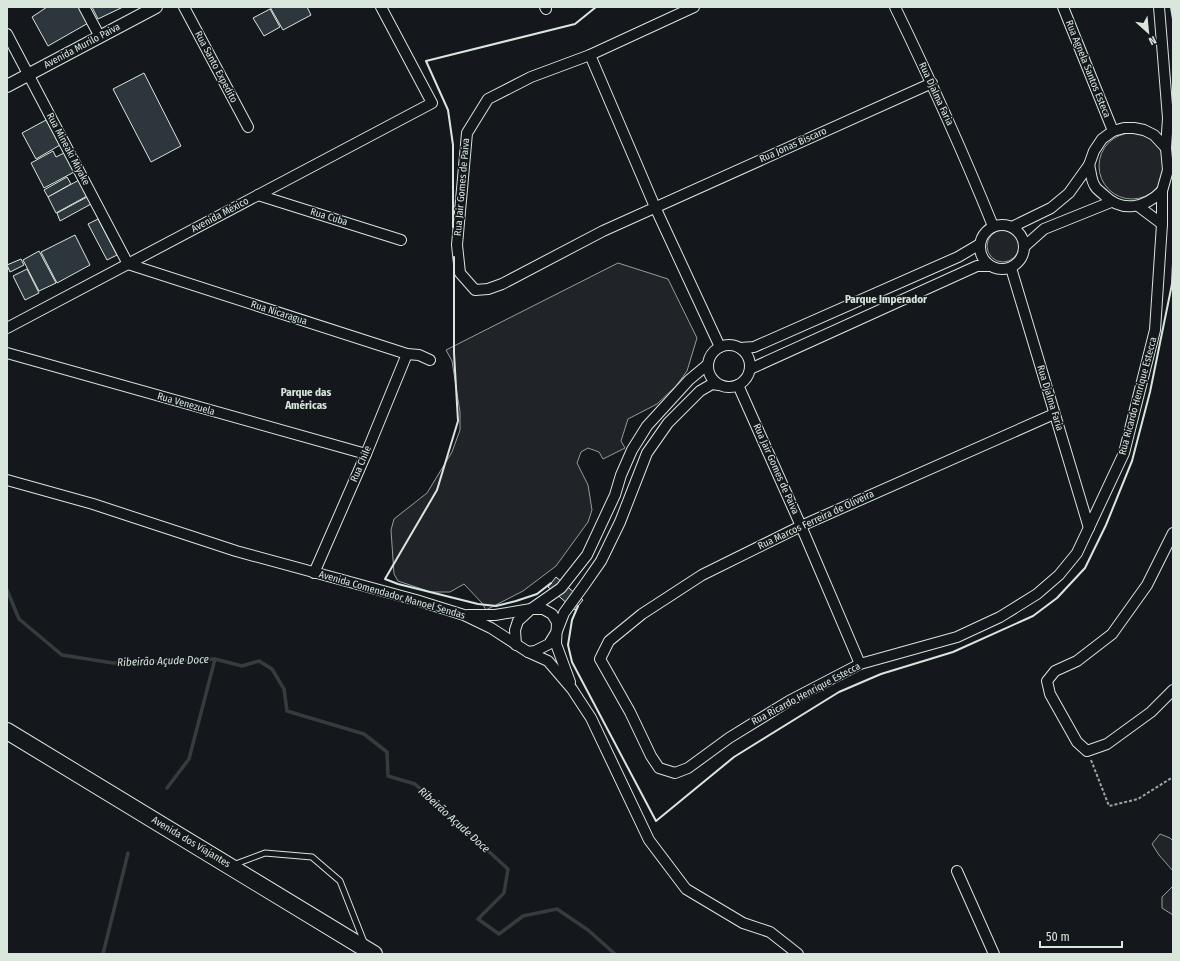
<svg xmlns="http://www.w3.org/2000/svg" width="1180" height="961" viewBox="0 0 1180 961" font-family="'Fira Sans Condensed',sans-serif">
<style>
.green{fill:#202428;stroke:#939e99}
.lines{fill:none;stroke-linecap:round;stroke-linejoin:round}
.stream{stroke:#363b3e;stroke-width:3.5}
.building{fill:#2c363c;stroke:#d8e6dc}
.service-casing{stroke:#d8e6dc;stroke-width:7}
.minor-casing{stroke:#d8e6dc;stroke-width:12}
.tertiary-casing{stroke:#d8e6dc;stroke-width:14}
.primary-casing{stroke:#d8e6dc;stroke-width:18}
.path{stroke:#9da8a2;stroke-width:2;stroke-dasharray:3 2;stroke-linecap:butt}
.service{stroke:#14181c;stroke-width:5}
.minor{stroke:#14181c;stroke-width:10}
.tertiary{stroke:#14181c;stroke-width:12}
.primary{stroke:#14181c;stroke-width:16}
.wall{stroke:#d8e6dc;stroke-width:2}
.labels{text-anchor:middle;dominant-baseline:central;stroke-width:3;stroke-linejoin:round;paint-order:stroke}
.street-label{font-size:10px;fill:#d8e6dc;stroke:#14181c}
.neighbourhood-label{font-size:11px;font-weight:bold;fill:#d8e6dc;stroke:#14181c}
.water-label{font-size:11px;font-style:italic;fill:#d8e6dc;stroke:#14181c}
</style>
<rect width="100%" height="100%" fill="#14181c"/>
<g class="green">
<circle cx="1132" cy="166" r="33"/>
<circle cx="1003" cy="246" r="16"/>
<path d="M618,263L668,279L697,338L687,371L676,386L657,404L628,419L621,441L625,448L603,459L599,452L588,448L581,452L577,463L588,485L592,510L588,522L556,566L523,591L486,610L482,603L464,584L450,592H431L398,581L394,574L391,530L394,519L427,493L452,452L460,430V412L452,361L446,350Z"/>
<path d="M1160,834L1170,838L1173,841V871L1159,855L1152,844Z"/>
<path d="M1173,884V915L1162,908V897L1173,886Z"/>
</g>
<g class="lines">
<g class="stream">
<path d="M7,590L19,619L62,655L113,663L215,659L242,666L259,661L272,669L284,689L287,711L364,734L387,752L388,776L415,784L508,869L504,893L478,919L499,934L523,916L557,909L588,930L615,954"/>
<path d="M167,788L189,759L215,659"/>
<path d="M103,954L128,853"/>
</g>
</g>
<g class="building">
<path d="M47,7H82L90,22L48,46L32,17Z"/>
<path d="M92,7H123L98,19Z"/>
<path d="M270,7H307L311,15L283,30Z"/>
<path d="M270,9L280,27L264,36L253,18Z"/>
<path d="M144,73L181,146L151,162L113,89Z"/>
<path d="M46,120L60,145L36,159L22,133Z"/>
<path d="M53,151L56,157L64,153L74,172L44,188L31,163Z"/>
<path d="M67,177L71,184L48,197L44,190Z"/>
<path d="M79,180L87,196L56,213L48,197Z"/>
<path d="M87,197L91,204L60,221L57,213Z"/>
<path d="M98,219L117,255L107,260L88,224Z"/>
<path d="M75,235L90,265L57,283L41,252Z"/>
<path d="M39,251L56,283L39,291L23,260Z"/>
<path d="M21,259L24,265L10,272L7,265Z"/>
<path d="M27,269L39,293L25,300L13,276Z"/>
<path d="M556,577L583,600L575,610L548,587Z"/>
</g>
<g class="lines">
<defs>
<path id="service" d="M233,865L265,853L312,857L340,881L364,942"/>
<g id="minor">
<path d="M84,7L100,37"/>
<path d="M184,7L248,127"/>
<path d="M545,7L546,9"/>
<path d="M694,7L590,55L531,77L488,99L467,133L457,245L460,273L475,290L488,289L502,284L603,231L932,83"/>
<path d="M895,7C930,79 963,152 993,226"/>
<path d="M1063,7L1113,131"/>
<path d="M7,34L128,264L407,354L419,355L430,360"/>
<path d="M590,55L655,207L720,347"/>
<path d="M1089,165C1091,171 1091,181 1095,186C1096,189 1101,192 1104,195C1122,213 1145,208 1162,191"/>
<path d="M258,195L401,240"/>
<path d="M1138,206L1162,224"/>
<circle cx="1002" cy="247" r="22"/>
<path d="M1014,226L1051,208L1069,193L1089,165L1094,151L1102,139L1113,131L1124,128H1134L1144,130L1154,135L1166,148"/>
<path d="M1025,246L1044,229L1111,202"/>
<path d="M1011,268L1089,528"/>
<path d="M7,328L432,103L381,7"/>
<circle cx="729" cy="366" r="21"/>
<path d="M740,348L754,347L958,257L980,244"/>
<path d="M7,353L366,454"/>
<path d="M750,369L977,266H989"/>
<path d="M738,385L801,526L860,664"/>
<path d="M1054,414L801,526L702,575L642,614L609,641L600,659L630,712L651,756L659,768L675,773L688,768L729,738L789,701L860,664L957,637L1000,617L1037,594L1059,575L1077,553L1124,453L1155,330L1162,224V191L1168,170L1166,148L1168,118L1159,7"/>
<path d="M7,480L93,504L236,551L416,600L464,615L491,628L528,652L548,661L572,689L591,718L649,840L686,889L743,923L770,932L798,954"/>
<path d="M1173,533L1147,585L1112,634L1077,661L1055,671L1047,681L1050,694L1077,742L1087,751L1107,744L1151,712L1173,690"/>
<path d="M314,573L366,454L407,354"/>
<path d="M468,615H495L531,609H543L552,614L557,622L556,644L570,682"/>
<path d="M516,645L515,630L518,621L531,609L561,588L587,555L615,495L621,475L632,450L647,426L689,380L707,365"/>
<path d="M528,652L535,651L549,644L557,631L564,613L585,584L601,561L620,522L647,453L668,423L700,391L712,384L719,385"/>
<path d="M957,871L994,954"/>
</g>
<path id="tertiary" d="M7,86L156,7"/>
<path id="primary" d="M7,731L374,954"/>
</defs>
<use href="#service" class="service-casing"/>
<use href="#minor" class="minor-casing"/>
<use href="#tertiary" class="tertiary-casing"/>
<use href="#primary" class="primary-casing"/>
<path class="path" d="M1091,760L1109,806L1138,799L1173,777"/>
<use href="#service" class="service"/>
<use href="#minor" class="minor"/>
<use href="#tertiary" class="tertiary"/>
<use href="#primary" class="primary"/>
<g class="wall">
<path d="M1171,7L1173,19"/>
<path d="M453,227V145L448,110L426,61L575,24L596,7"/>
<path d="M454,257V353L458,421L437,490L385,579L398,584L478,604L496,606L516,601L537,594L551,583"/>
<path d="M578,606L572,620L568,645L572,662L656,821L734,757L839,692L881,674L953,652L1033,616L1057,598L1085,568L1106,525L1132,461L1150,392L1172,284L1173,263"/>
</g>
</g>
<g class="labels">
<g class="street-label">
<text transform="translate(82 46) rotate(-28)">Avenida Murilo Paiva</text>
<text transform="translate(216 67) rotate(62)">Rua Santo Expedito</text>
<text transform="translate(1088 69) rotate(68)">Rua Agnela Santos Esteca</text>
<text transform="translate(936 94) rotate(65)">Rua Djalma Faria</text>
<text transform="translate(793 145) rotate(-24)">Rua Jonas Biscaro</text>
<text transform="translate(68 149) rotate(62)">Rua Mineaki Miyake</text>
<text transform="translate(462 187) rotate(-85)">Rua Jair Gomes de Paiva</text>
<text transform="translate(220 215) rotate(-28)">Avenida México</text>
<text transform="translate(329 217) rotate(17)">Rua Cuba</text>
<text transform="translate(279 313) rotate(18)">Rua Nicaragua</text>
<text transform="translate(1138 396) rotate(-75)">Rua Ricardo Henrique Estecca</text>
<text transform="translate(1050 398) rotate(73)">Rua Djalma Faria</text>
<text transform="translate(186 404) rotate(16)">Rua Venezuela</text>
<text transform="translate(361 464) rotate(-67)">Rua Chile</text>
<text transform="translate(776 469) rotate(66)">Rua Jair Gomes de Paiva</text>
<text transform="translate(816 520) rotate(-25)">Rua Marcos Ferreira de Oliveira</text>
<text transform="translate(392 595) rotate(16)">Avenida Comendador Manoel Sendas</text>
<text transform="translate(806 694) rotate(-28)">Rua Ricardo Henrique Estecca</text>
<text transform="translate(191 842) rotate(31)">Avenida dos Viajantes</text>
</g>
<g class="neighbourhood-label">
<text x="886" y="299">Parque Imperador</text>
<text x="306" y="392">Parque das<tspan x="306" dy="13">Américas</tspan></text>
</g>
<g class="water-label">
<text transform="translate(163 661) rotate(-2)">Ribeirão Açude Doce</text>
<text transform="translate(454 820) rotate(42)">Ribeirão Açude Doce</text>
</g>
</g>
<rect width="1180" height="961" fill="none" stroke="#d8e6dc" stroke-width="16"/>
<g transform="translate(1148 32) rotate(153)" stroke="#14181c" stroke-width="3" paint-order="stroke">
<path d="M0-3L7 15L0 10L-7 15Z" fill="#d8e6dc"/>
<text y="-6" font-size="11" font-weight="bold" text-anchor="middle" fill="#d8e6dc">N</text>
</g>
<path d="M1040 941v6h82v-6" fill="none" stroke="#d8e6dc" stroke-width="2"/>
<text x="1046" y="941" font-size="12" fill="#d8e6dc" stroke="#14181c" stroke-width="3" paint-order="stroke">50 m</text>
</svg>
